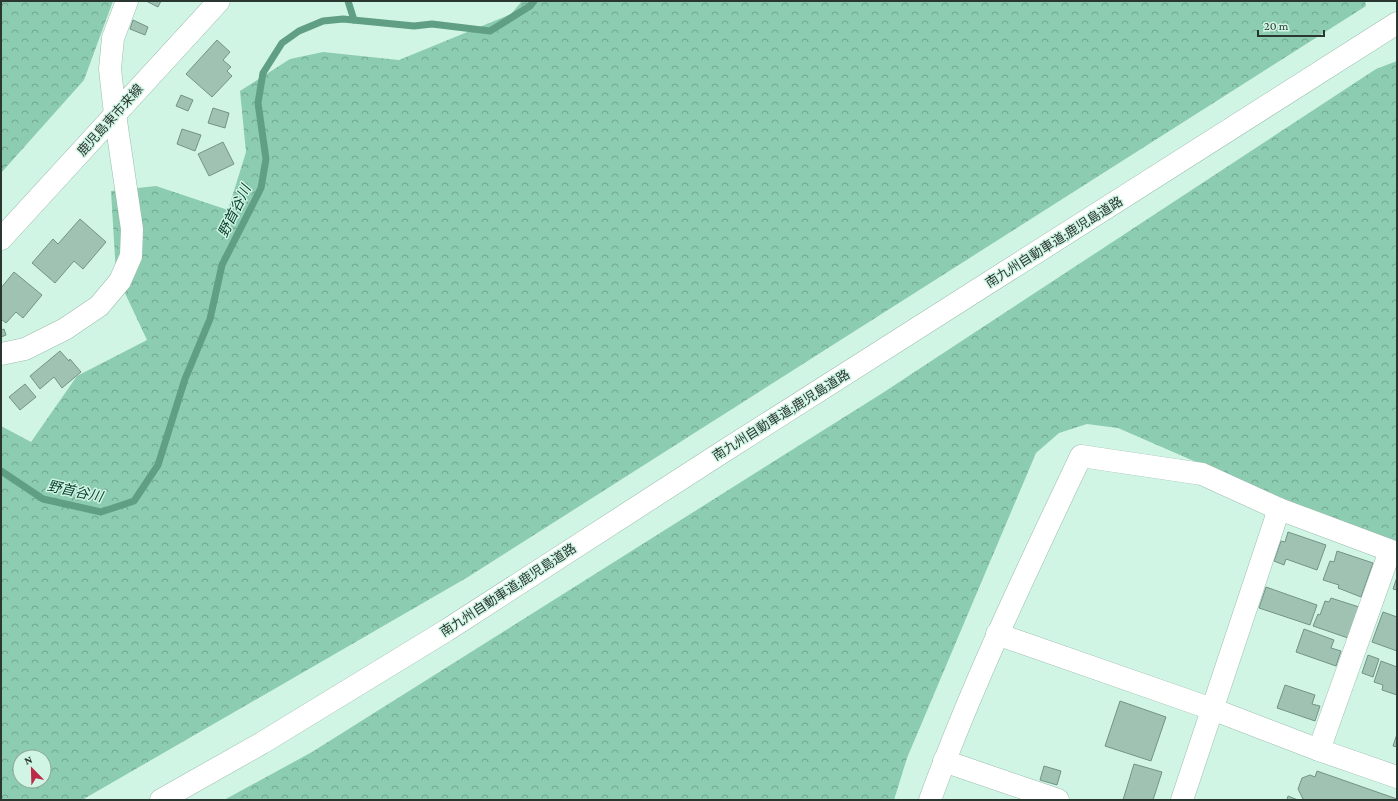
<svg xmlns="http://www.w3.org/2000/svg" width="1398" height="801" viewBox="0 0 1398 801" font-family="'Crimson Pro','Noto Sans JP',serif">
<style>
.forest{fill:url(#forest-crowns);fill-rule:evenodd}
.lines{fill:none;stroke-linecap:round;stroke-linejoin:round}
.stream{stroke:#609f84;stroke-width:7}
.building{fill:#9fc2b2;stroke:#739485}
.street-casing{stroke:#9bbdad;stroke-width:23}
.primary-casing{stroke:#9bbdad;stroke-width:23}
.highway-casing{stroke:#9bbdad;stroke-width:23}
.street{stroke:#fff;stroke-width:22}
.primary{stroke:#fff;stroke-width:22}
.highway{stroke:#fff;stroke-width:22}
.labels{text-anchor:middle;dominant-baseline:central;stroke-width:3;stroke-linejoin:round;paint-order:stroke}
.street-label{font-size:13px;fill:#293730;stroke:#d1f5e4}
.water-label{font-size:14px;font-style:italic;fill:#063e2c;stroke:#d1f5e4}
</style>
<defs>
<pattern id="forest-crowns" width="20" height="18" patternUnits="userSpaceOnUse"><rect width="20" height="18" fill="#8cccb0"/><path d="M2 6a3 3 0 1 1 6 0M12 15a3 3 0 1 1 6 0" fill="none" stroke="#72a690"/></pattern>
</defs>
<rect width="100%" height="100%" fill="#d1f5e4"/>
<g class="forest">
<path d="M1,1H113L84,80L1,173Z"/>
<path d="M522,1H1365L1366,6L468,577L82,800H1V426L31,442L77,376L147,340L116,274L111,191L156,186L228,210L246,152L240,91L290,59L323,52L399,60L511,14ZM20,757H44V781H20Z"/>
<path d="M1397,61V541L1374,535L1281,499L1118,428L1087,424L1059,433L1036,453L907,758L894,800H224L312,752L881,394L1376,69Z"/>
</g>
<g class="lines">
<g class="stream">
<path d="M348,1L354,20"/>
<path d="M1,471L43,499L101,512L134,501L158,465L185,379L210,319L222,265L261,188L266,159L258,103L263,73L282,43L299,31L323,21L343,19L414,26L432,24L490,31L530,6L534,1"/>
</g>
</g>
<g class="building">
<path d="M146,1H161L158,7Z"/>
<path d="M133,20L148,27L145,35L130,29Z"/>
<path d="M217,40L230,52L223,60L231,67L227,71L232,76L212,97L186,74Z"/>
<path d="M181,95L193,100L188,111L176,106Z"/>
<path d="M213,108L229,113L225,128L208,123Z"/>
<path d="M182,129L201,135L195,151L177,144Z"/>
<path d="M223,142L234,164L209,176L198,154Z"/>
<path d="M80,219L106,242L83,269L74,261L55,283L32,263L53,239L58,244Z"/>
<path d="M14,272L42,295L23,318L16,312L6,323L1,319V288Z"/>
<path d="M4,329L6,335L1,337V330Z"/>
<path d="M60,351L69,361L70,359L81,372L62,388L54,377L40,389L30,376Z"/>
<path d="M25,384L36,397L20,410L9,397Z"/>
<path d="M1288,532L1326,545L1317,570L1286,559L1284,565L1274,561L1281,541L1285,542Z"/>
<path d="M1337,551L1373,563L1361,597L1338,588L1339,585L1323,580L1330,561L1334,562Z"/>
<path d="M1397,577V590L1393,589Z"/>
<path d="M1266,587L1317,605L1310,625L1259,608Z"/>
<path d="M1331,598L1359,607L1348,638L1313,626L1318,614L1320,615L1325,601L1329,602Z"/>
<path d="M1383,612L1397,617V651L1372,642Z"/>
<path d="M1304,629L1334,640L1331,648L1341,651L1336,666L1296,652Z"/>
<path d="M1368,655L1379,659L1373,677L1362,673Z"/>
<path d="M1381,661L1397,667V695L1382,690L1383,685L1374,682Z"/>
<path d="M1285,685L1315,695L1312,704L1320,706L1315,721L1277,708Z"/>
<path d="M1120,701L1166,717L1151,761L1105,746Z"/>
<path d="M1397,734V747L1393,746Z"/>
<path d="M1134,764L1162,772L1153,800H1123Z"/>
<path d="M1044,766L1061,771L1057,785L1040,780Z"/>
<path d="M1317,771L1397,799V800H1305L1303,799L1298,789L1302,778L1310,775L1315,777Z"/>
<path d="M1288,796L1298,800H1287Z"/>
</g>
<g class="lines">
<defs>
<g id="street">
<path d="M1,354L25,349L65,329L99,306L120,281L131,256L132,229L115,114L110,69L113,38L127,1"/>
<path d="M997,634L1212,709L1319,750L1397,777"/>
<path d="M1319,750L1390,551"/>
<path d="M944,761L1058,800"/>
<path d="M930,800C973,682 1027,570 1081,456L1202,474L1279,509L1397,553"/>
<path d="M1182,800L1279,509"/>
</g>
<path id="primary" d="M1,239L219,1"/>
<path id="highway" d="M161,800L262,743L447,630L721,453L1397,23"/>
</defs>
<use href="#street" class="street-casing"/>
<use href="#primary" class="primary-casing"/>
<use href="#highway" class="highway-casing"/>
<use href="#street" class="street"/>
<use href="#primary" class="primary"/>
<use href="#highway" class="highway"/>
</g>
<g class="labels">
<g class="street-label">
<text transform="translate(110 120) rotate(-48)">鹿児島東市来線</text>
<text transform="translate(1054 242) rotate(-32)">南九州自動車道;鹿児島道路</text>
<text transform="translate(781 415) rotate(-32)">南九州自動車道;鹿児島道路</text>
<text transform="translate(508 590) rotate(-33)">南九州自動車道;鹿児島道路</text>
</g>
<g class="water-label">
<text transform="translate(234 211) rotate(-64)">野首谷川</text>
<text transform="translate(75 491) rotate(12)">野首谷川</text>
</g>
</g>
<rect width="1398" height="801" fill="none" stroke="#293730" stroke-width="4"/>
<g transform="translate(32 769) rotate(337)"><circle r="19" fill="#d1f5e4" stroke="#8ea99c"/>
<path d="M0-3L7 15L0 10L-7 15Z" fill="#bb2a47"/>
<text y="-6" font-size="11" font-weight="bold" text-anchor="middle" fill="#293730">N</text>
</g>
<path d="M1258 30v6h66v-6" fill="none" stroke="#293730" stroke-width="2"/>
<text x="1264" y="30" font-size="12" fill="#293730" stroke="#d1f5e4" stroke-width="3" paint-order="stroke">20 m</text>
</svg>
